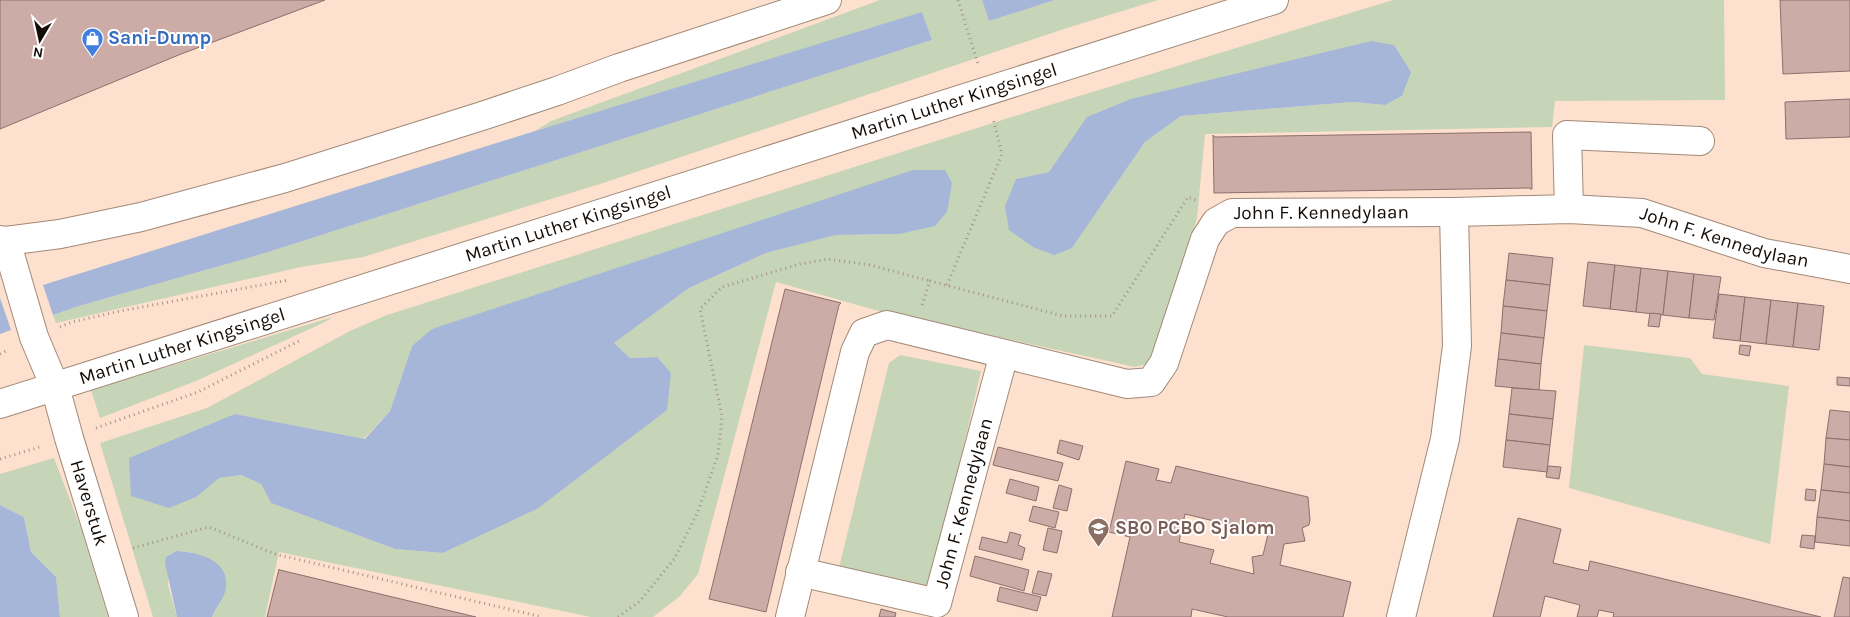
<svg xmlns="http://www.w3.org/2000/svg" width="1850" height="617" viewBox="0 0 1850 617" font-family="Karla,sans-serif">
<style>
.green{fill:#c6d5b7;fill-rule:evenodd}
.water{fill:#a5b6d8}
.building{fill:#cdaba7;stroke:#8e6f6c;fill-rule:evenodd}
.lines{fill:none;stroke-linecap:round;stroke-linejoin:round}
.minor-casing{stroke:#a28977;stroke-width:30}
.path{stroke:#a69284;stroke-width:3;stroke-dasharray:1 4;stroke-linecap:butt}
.minor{stroke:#fff;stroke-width:28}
.labels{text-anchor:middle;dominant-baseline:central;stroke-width:4;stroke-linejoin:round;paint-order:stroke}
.shop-label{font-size:19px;font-weight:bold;fill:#366cbe;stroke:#fff;text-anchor:start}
.street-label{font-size:19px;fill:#140c06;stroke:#fff}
.education-label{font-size:19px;font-weight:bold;fill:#785e54;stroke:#fff;text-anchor:start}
</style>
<rect width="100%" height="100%" fill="#fde1ce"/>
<g class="green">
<path d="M880,0H982L989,21L1055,0H1158L1067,28L600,184L363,257L301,267L56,323L53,315L79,306L262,254L932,40L922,13L535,131L551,121Z"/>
<path d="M1393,0H1724L1725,100L1555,101L1552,127L1205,134L1197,218L1154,353L1147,364L1135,367L875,310L776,282L698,574L679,597L653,617H591L279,552L265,617H212L221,601L191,552L177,551L170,554L168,585L177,617H153L100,443L207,408L352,330L387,315L1053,104ZM1402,96L1385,105L1353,102L1181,116L1145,142L1072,248L1016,179L1049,172L1131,99ZM952,183L899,234L836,235L766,253L689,288L614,343L630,358L657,357L537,509L443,553L395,549L271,503L261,484L241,475L219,478L235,414L364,439L390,411L412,346Z"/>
<path d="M333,317L323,323L196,381L100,418L91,390Z"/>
<path d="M1584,345L1690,358L1702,374L1789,386L1770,544L1569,488Z"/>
<path d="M900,355L981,371L930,591L838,572L889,363Z"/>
<path d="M54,458L82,531L108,617H60L56,577L31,552L24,517L0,505V474Z"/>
</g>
<g class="water">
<path d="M982,0H1055L989,21Z"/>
<path d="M922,12L932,40L262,254L79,306L53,315L43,285L535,131Z"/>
<path d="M1371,41L1394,45L1411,72L1402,96L1385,105L1353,102L1181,116L1145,142L1072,248L1054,255L1033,247L1009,230L1005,206L1016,179L1049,172L1087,117L1131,99Z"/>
<path d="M913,170H945L952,183L947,212L935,226L899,234L836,235L766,253L689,288L614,343L630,358L657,357L671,373L667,410L537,509L443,553L395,549L271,503L261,484L241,475L219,478L196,497L169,508L131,496L129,458L235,414L365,439L390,411L412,346L432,329Z"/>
<path d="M0,298L11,330L0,334Z"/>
<path d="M0,505L24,517L31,552L56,577L60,617H0Z"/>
<path d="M176,551C200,552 233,561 225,592C222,601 216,608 212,617H177L165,563L166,557Z"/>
</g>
<g class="building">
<path d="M0,0H325L181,54L0,129Z"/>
<path d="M1780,0H1850V71L1783,74Z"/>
<path d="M1850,99V137L1786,139L1785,102Z"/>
<path d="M1529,132H1531L1532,189H1530V188L1214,193L1213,135L1215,137Z"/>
<path d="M1509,253L1553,258L1550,285L1506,280Z"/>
<path d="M1588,262L1615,265L1610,309L1583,306Z"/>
<path d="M1615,265L1641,268L1636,312L1610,309Z"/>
<path d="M1641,268L1668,271L1663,315L1636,312Z"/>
<path d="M1668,271L1694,274L1689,318L1663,315Z"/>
<path d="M1694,274L1721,277L1714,320L1689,318Z"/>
<path d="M1506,280L1550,285L1547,311L1503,306Z"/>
<path d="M785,289L841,303L839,305L766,612L709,599Z"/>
<path d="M1719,294L1745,297L1740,341L1713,338Z"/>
<path d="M1745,297L1771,300L1766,344L1740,341Z"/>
<path d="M1771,300L1798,303L1793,347L1766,344Z"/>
<path d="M1798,303L1824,306L1819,350L1793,347Z"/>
<path d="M1503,306L1547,311L1544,338L1501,333Z"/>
<path d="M1650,313L1661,314L1659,327L1648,326Z"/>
<path d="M1501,333L1544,338L1541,364L1498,359Z"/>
<path d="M1740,345L1751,346L1749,356L1739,354Z"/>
<path d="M1498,359L1541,364L1539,390L1495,386Z"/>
<path d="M1837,377L1850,378V386L1837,385Z"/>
<path d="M1512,388L1556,391L1553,419L1509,414Z"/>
<path d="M1830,410L1850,412V440L1826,438Z"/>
<path d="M1509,414L1553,419L1550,445L1506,440Z"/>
<path d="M1826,438L1850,440V467L1824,464Z"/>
<path d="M1060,440L1083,446L1079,460L1057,453Z"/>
<path d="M1506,440L1550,445L1547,472L1503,467Z"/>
<path d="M998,447L1063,463L1058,481L993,465Z"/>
<path d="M1126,461L1159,469L1156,480L1171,483L1176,466L1308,497L1310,520L1309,525L1302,528L1305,541L1284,544L1280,565L1351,582L1343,617H1228L1192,609L1191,617H1112L1130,537L1109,532ZM1185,514L1268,534L1263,555L1252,557L1254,574L1210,563L1214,550L1179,542Z"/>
<path d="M1824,464L1850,467V493L1821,490Z"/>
<path d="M1548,466L1561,467L1559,479L1546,477Z"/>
<path d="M1010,479L1039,487L1036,501L1006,493Z"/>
<path d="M1059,485L1072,489L1067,511L1053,508Z"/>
<path d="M1806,489L1816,490L1815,501L1805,500Z"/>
<path d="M1821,490L1850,493V521L1817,517Z"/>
<path d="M1033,506L1059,512L1055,528L1029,521Z"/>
<path d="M1817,517L1850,521V546L1815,542Z"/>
<path d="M1518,518L1561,529L1553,563L1588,571L1590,561L1821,617H1613L1614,613L1599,610L1597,617H1577L1580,605L1545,596L1540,617H1493Z"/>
<path d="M1048,528L1062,531L1057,553L1043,550Z"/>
<path d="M1010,532L1021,535L1018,545L1025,548L1022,560L979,549L982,537L1007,543Z"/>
<path d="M1802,535L1815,536L1814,549L1800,547Z"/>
<path d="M975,556L1029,570L1024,591L970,576Z"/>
<path d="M279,569L280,570L476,617H267Z"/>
<path d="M1038,571L1052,574L1046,596L1032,593Z"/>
<path d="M1843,577L1850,578V617H1834Z"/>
<path d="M1000,587L1041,597L1037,611L997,601Z"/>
<path d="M881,609L896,613L895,617H879Z"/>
</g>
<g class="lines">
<defs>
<g id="minor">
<path d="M1569,209L1567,135L1700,141"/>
<path d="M0,240L6,241L60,234L141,217L285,178L482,116L557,91L619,68L827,0"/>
<path id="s1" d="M6,241L34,337L55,387L69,438L124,617"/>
<path id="s2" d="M0,404L1274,0"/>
<path id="s3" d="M800,572L937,603L1004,354"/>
<path id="s4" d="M790,617L855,352L864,333L887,325L1127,384L1151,382L1164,363L1205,239L1216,222L1232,213L1454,212L1569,209L1642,213L1764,253L1850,269"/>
<path d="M1401,617L1445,439L1457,346L1454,212"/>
</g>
</defs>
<use href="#minor" class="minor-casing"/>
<g class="path">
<path d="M958,0L978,64"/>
<path d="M947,285L1002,154L993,118"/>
<path d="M922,305L930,281L1063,316H1112L1188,197L1198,201"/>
<path d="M60,327L72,322L120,311L289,280"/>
<path d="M0,354L8,350"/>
<path d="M96,428L198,392L299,341"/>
<path d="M0,459L43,446"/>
<path d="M133,548L209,527L275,554L542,617"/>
<path d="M618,617L640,601L675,558L698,511L718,455L722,416L700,309L722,287L800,264L828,259L870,265L930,281"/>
</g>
<use href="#minor" class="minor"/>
</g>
<defs>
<symbol id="shop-pin" viewBox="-11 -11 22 30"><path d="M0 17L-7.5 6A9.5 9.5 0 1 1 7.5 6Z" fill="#3f7fe0" stroke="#fff"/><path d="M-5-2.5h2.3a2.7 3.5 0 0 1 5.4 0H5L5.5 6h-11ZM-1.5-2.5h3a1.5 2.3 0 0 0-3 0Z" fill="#fff"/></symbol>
<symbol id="school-pin" viewBox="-11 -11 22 30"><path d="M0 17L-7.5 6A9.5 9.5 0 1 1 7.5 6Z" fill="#8d6e63" stroke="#fff"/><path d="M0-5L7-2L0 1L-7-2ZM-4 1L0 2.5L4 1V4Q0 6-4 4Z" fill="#fff"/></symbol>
</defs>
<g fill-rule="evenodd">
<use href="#shop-pin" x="80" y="26" width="25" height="34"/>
<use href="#school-pin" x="1086" y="516" width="25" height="34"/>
</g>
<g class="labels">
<g class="shop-label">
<text x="108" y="38">Sani-Dump</text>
</g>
<g class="street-label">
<text stroke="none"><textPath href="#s2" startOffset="1001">Martin Luther Kingsingel</textPath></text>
<text stroke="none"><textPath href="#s4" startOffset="871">John F. Kennedylaan</textPath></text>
<text stroke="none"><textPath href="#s2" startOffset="596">Martin Luther Kingsingel</textPath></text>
<text stroke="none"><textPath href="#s4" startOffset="1278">John F. Kennedylaan</textPath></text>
<text stroke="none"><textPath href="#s2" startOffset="191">Martin Luther Kingsingel</textPath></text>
<text stroke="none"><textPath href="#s1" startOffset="275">Haverstuk</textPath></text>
<text stroke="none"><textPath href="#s3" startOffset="244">John F. Kennedylaan</textPath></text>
</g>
<g class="education-label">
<text x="1115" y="528">SBO PCBO Sjalom</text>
</g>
</g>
<g transform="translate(40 40) rotate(189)" stroke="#ffffff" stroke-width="4" paint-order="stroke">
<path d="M0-4L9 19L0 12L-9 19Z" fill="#140c06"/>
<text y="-8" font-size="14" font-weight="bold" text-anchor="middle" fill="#140c06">N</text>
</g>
</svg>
